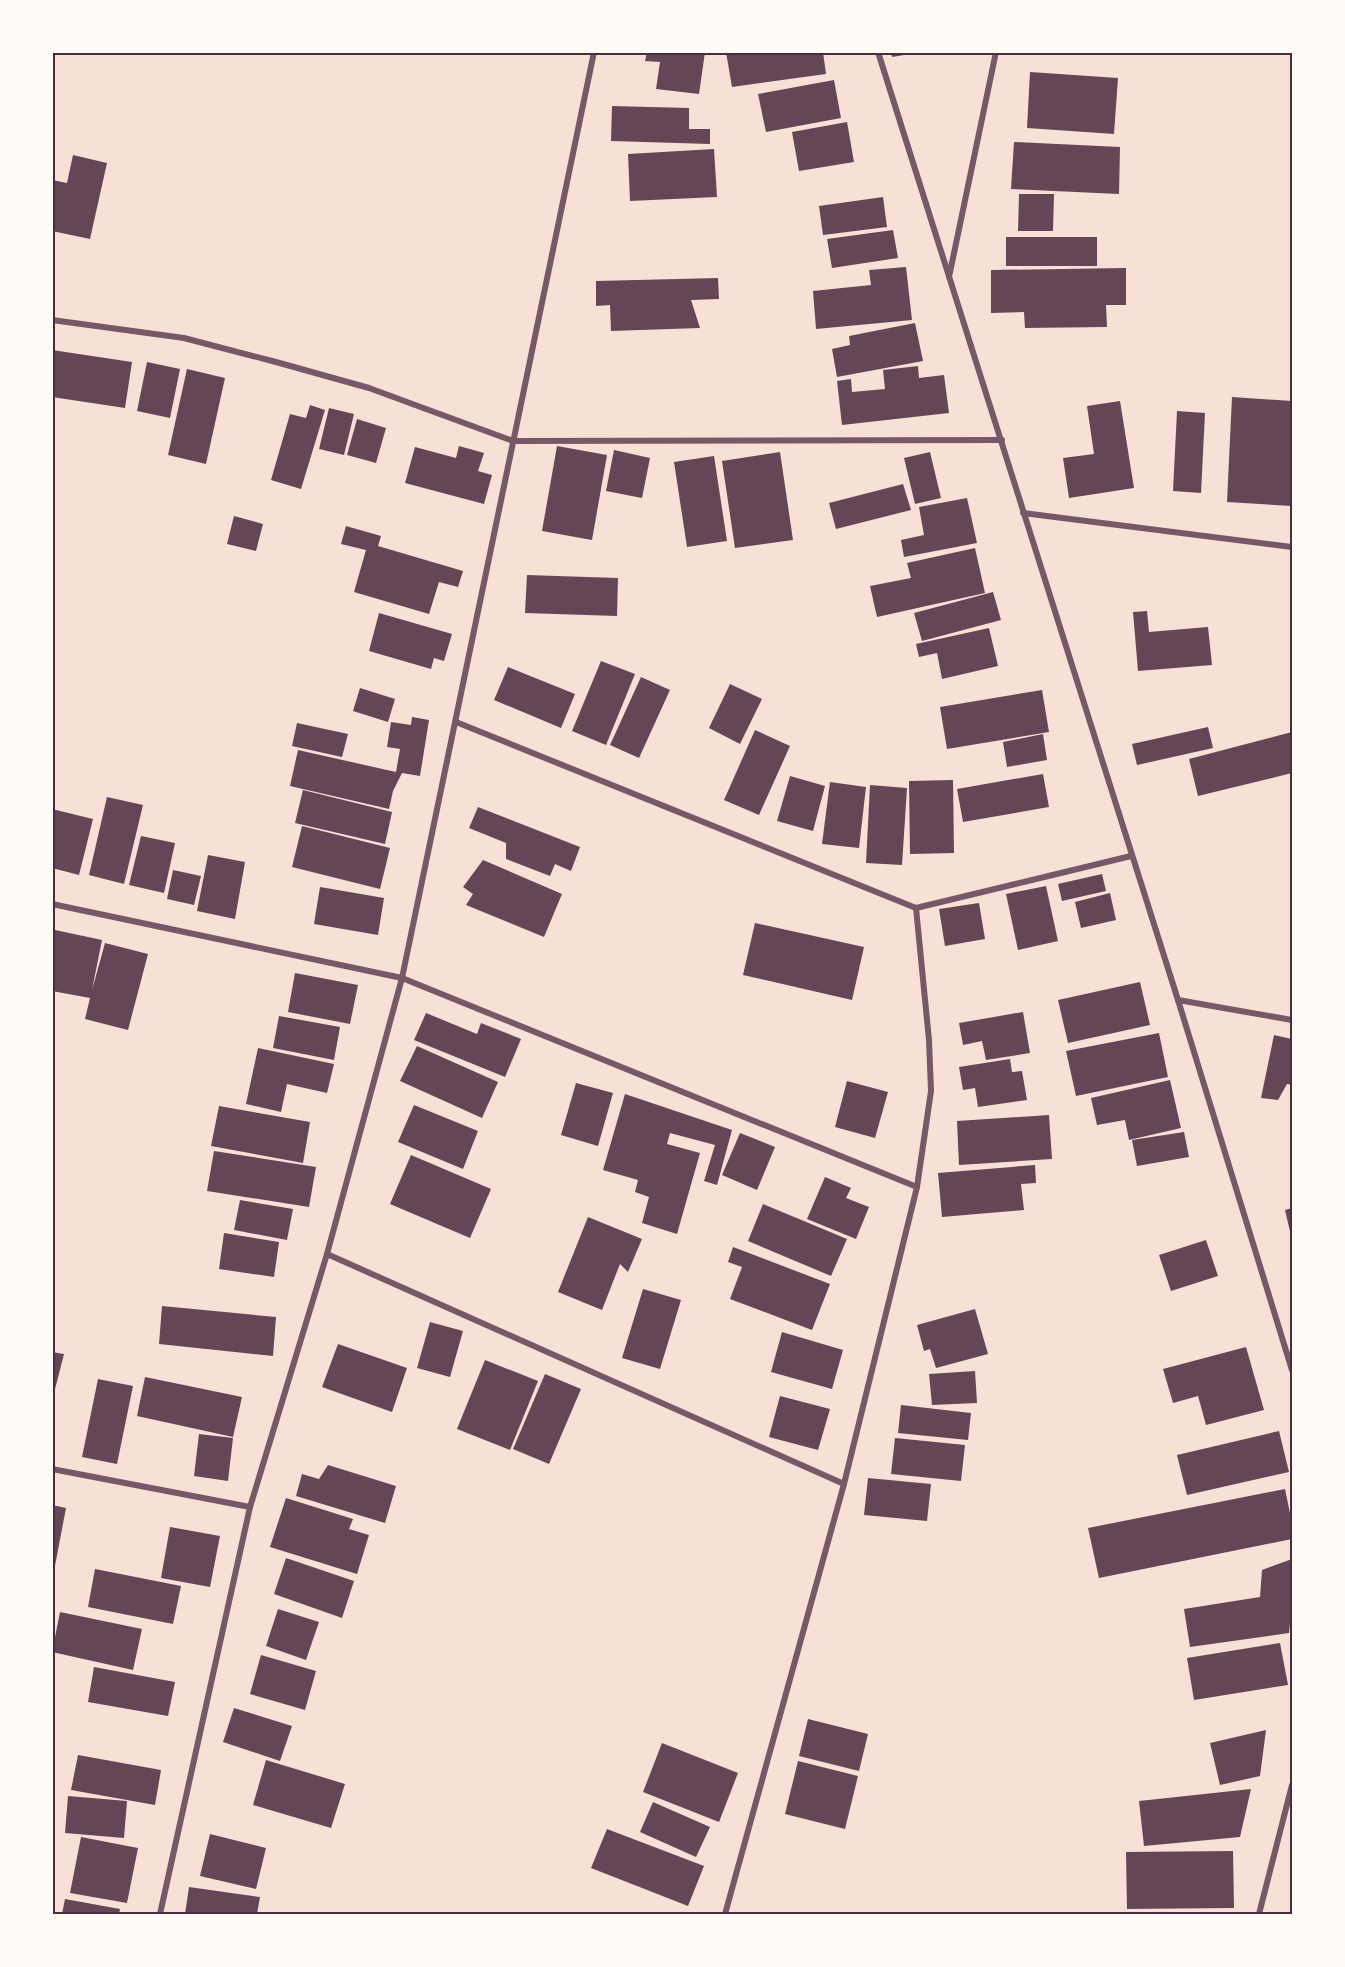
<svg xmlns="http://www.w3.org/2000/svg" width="1345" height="1967" viewBox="0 0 1345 1967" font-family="Karla,sans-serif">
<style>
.building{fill:#644757}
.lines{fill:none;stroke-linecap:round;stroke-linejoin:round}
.minor{stroke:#755966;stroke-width:6}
.neatline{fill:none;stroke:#4a2c40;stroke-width:2}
</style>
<rect width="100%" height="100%" fill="#f7e1d7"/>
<g class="building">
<path d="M647,52H705L699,94L656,89L660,62L645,61Z"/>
<path d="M726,52H823L826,74L732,87Z"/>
<path d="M891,52H910V54L892,57Z"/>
<path d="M1030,72L1118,78L1114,134L1027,128Z"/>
<path d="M834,80L841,118L766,132L758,94Z"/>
<path d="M612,106L689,108V129H710V144L611,141Z"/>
<path d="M847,122L854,162L799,171L792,132Z"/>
<path d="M1014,142L1120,147L1119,194L1011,189Z"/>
<path d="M714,149L717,197L630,201L628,154Z"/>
<path d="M73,155L107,163L90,239L52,231V180L67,183Z"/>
<path d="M1019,194H1054L1053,231H1018Z"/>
<path d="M883,197L887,227L823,235L819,206Z"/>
<path d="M893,230L898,258L832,268L827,239Z"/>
<rect x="1006" y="237" width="91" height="29"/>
<path d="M906,267L912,320L816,329L813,291L871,285L869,270Z"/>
<path d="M1126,268V305H1106L1107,327L1025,328L1024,312L991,313V270Z"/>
<path d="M718,278L719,299L691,300L700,328L611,331L610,305L596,306V281Z"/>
<path d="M915,323L923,361L837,377L832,349L850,345L849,336Z"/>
<path d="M52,350L132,362L125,408L52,397Z"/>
<path d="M147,362L180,369L170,418L137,411Z"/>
<path d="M918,366L919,378L944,375L949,413L842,425L837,381L851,379L852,392L885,389L883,370Z"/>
<path d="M187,369L225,378L206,464L168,455Z"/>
<path d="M1232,397L1292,401V506L1227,502Z"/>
<path d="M1120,401L1134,488L1069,498L1063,458L1094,454L1087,406Z"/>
<path d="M310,405L325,410L301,489L271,480L290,414L306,418Z"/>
<path d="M329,408L354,414L344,455L319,449Z"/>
<path d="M1177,411L1205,413L1201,493L1173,491Z"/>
<path d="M357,419L386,428L376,463L347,455Z"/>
<path d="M459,446L484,453L478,471L492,475L484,504L405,483L415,447L456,458Z"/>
<path d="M557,446L607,455L592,540L542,531Z"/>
<path d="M614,450L650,458L642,498L606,491Z"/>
<path d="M780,452L793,540L735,548L722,461Z"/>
<path d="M930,452L941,498L915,504L904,458Z"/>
<path d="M714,456L727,541L687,547L674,462Z"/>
<path d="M903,484L911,510L836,529L829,503Z"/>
<path d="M967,498L977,543L904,557L901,540L924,535L919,507Z"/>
<path d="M234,516L263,524L256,551L227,544Z"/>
<path d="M346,526L381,536L378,546L463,571L458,587L439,582L429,614L354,592L366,550L341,544Z"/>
<path d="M975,548L985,593L877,617L870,586L911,578L907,563Z"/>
<path d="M527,575L618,578L617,616L525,613Z"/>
<path d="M993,592L1001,620L922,641L914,613Z"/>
<path d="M1147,611L1149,632L1208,627L1212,665L1138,671L1133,612Z"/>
<path d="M379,613L452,634L444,661L434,658L431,669L369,651Z"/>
<path d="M989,628L998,666L942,679L937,653L919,657L916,644Z"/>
<path d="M601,661L635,674L606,745L572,731Z"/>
<path d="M508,667L575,694L561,728L494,700Z"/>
<path d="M641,677L670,690L639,758L610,745Z"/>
<path d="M730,684L762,699L740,744L709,728Z"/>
<path d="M360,688L395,699L388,722L353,711Z"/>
<path d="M1042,690L1049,732L947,749L940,707Z"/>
<path d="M412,717L429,720L420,776L402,773L393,791L389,809L290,786L298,750L396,772L400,749L387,747L391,722L411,725Z"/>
<path d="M297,723L348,734L342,757L292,746Z"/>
<path d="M1208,727L1213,748L1137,765L1132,744Z"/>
<path d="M755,730L790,746L759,815L724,800Z"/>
<path d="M1292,732V773L1198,796L1189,759Z"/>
<path d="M1043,734L1047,760L1007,767L1003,742Z"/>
<path d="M1043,774L1049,807L963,822L957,789Z"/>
<path d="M790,776L825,786L813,831L777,821Z"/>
<path d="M953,780L954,853L910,854L909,781Z"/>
<path d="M830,782L866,787L859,848L822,844Z"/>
<path d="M870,785L907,788L902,865L866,863Z"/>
<path d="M303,790L392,812L385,844L295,823Z"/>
<path d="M107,797L143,805L124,884L89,875Z"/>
<path d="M478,807L580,847L571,871L555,864L550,876L506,859V843L469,828Z"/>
<path d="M52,809L93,819L79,875L52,868Z"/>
<path d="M302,826L390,848L380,889L292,867Z"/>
<path d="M141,836L175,843L164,893L129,885Z"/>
<path d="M208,855L245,862L235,919L197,911Z"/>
<path d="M483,860L562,894L544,937L466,905L473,894L463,887Z"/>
<path d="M173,870L201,876L194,905L167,899Z"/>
<path d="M1102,874L1106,891L1062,901L1058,884Z"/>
<path d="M1046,886L1058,941L1018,950L1006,894Z"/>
<path d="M320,887L384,898L378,935L314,924Z"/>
<path d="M1110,893L1116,920L1081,928L1075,902Z"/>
<path d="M979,903L985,939L945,946L939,909Z"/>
<path d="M755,923L864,947L852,1000L743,975Z"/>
<path d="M55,930L102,940L92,990L105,943L148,954L128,1030L85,1019L90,998L52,991V942Z"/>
<path d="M295,973L358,985L350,1024L288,1012Z"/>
<path d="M1140,982L1150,1025L1068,1043L1058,1000Z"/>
<path d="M1023,1012L1030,1053L986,1060L982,1041L963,1045L959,1023Z"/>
<path d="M426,1013L477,1034L481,1023L521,1039L505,1077L414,1040Z"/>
<path d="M279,1016L340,1027L334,1060L273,1048Z"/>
<path d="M1159,1033L1168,1077L1076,1096L1066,1051Z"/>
<path d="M1274,1035L1292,1039V1085L1287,1084L1278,1100L1261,1098Z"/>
<path d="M417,1046L498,1082L482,1118L400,1081Z"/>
<path d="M258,1048L334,1064L327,1093L287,1084L281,1112L246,1104Z"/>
<path d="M1010,1059L1012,1072L1022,1071L1027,1100L978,1107L975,1088L963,1090L959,1067Z"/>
<path d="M1170,1080L1181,1128L1129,1140L1125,1120L1097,1125L1091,1098Z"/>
<path d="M847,1081L888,1092L875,1138L835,1127Z"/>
<path d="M576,1083L613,1093L598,1146L561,1135Z"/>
<path d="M625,1094L732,1130L717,1185L704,1181L715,1145L670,1133L667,1144L700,1153L677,1234L642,1223L649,1197L635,1192L638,1180L603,1170Z"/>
<path d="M414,1105L478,1131L463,1169L398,1142Z"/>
<path d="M219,1106L310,1122L303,1163L211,1146Z"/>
<path d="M1049,1115L1052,1159L959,1165L957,1121Z"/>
<path d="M1184,1132L1189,1157L1137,1166L1132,1140Z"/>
<path d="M740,1133L775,1147L757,1190L722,1175Z"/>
<path d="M214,1151L316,1167L309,1207L207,1191Z"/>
<path d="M411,1155L491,1189L470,1238L390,1204Z"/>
<path d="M1035,1165L1036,1183L1021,1184L1024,1210L942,1217L938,1173Z"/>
<path d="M825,1177L851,1188L846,1198L869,1207L856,1239L807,1219Z"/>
<path d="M240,1200L293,1209L287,1240L234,1230Z"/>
<path d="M763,1204L847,1239L831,1276L748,1241Z"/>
<path d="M1292,1208V1240L1285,1210Z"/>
<path d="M588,1217L642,1239L628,1272L620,1264L602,1310L558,1292Z"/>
<path d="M224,1233L279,1242L274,1277L219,1269Z"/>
<path d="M1206,1240L1218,1276L1171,1291L1159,1255Z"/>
<path d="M733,1247L830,1284L812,1330L730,1299L742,1267L728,1262Z"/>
<path d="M643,1289L681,1300L660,1369L622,1358Z"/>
<path d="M162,1306L276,1317L273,1356L159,1344Z"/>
<path d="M975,1309L988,1354L936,1368L930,1349L924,1351L917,1325Z"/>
<path d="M430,1322L463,1331L450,1377L417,1368Z"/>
<path d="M782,1332L843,1350L832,1389L771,1372Z"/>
<path d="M338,1344L407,1368L392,1412L322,1387Z"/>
<path d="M1246,1347L1264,1410L1206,1425L1198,1396L1173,1403L1163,1369Z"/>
<path d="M52,1352L64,1354L53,1397H52Z"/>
<path d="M485,1360L538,1381L510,1450L457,1429Z"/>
<path d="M975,1371L977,1403L932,1405L929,1374Z"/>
<path d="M545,1374L581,1389L549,1464L513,1449Z"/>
<path d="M145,1377L242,1397L233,1437L137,1416Z"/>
<path d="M98,1379L133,1386L117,1464L82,1457Z"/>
<path d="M780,1396L830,1409L818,1450L769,1437Z"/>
<path d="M901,1405L971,1413L968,1440L898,1433Z"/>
<path d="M1279,1431L1289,1472L1187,1495L1177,1455Z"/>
<path d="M199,1434L233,1438L228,1481L194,1476Z"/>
<path d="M895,1438L965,1445L961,1481L891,1474Z"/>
<path d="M328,1465L396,1486L385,1523L296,1496L302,1474L319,1479Z"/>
<path d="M868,1478L931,1484L927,1521L864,1515Z"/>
<path d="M1285,1489L1292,1523V1539L1099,1578L1088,1528Z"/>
<path d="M286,1498L353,1519L349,1529L369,1535L357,1574L270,1547Z"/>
<path d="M52,1505L66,1508L54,1571H52Z"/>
<path d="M170,1527L220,1536L210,1587L161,1578Z"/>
<path d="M286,1558L354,1581L342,1618L274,1594Z"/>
<path d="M1292,1559V1605L1289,1633L1190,1647L1184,1609L1260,1597L1262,1570Z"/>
<path d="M95,1569L181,1586L173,1624L88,1607Z"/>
<path d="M278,1609L319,1622L306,1660L266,1646Z"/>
<path d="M60,1612L142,1629L133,1670L52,1652Z"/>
<path d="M1280,1643L1288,1685L1194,1700L1187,1658Z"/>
<path d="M261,1655L316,1671L305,1710L250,1694Z"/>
<path d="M94,1667L175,1682L168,1716L88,1702Z"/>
<path d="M234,1708L292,1726L280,1761L223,1742Z"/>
<path d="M808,1719L868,1734L859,1771L799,1756Z"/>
<path d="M1266,1730L1260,1776L1220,1785L1210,1743Z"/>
<path d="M662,1743L738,1773L719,1822L643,1792Z"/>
<path d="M78,1755L161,1770L155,1805L71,1790Z"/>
<path d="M266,1760L345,1784L331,1828L253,1805Z"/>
<path d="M798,1761L858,1776L845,1829L785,1814Z"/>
<path d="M1251,1789L1240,1837L1144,1846L1139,1801Z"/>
<path d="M68,1796L127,1801L124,1838L65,1833Z"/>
<path d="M653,1802L710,1827L696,1857L640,1832Z"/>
<path d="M607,1829L704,1866L688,1906L591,1868Z"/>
<path d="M210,1834L266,1848L256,1889L200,1876Z"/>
<path d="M81,1837L138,1848L127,1903L70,1893Z"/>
<path d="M1233,1851L1234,1908L1127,1909L1126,1852Z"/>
<path d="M189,1887L260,1897L257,1914H185Z"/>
<path d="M65,1899L120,1909L119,1914H62Z"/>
</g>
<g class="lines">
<g class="minor">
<path d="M878,52L1178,1000L1292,1370"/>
<path d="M949,277L996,52"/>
<path d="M52,320L184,338L276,362L369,388L513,441L1002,440"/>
<path d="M1023,513L1292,547"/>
<path d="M456,722L916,908L1131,856"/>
<path d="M52,904L402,978L917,1187"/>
<path d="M1178,1000L1292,1020"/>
<path d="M327,1254L844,1484"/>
<path d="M52,1469L250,1507"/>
<path d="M160,1914L250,1507L327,1254L402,978L594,52"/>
<path d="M725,1914L844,1484L917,1187L931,1091L929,1040L916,908"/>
<path d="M1259,1914L1292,1785"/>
</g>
</g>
<rect width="1345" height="1967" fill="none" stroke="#fffaf5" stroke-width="108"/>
<rect x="54" y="54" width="1237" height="1859" class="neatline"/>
</svg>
